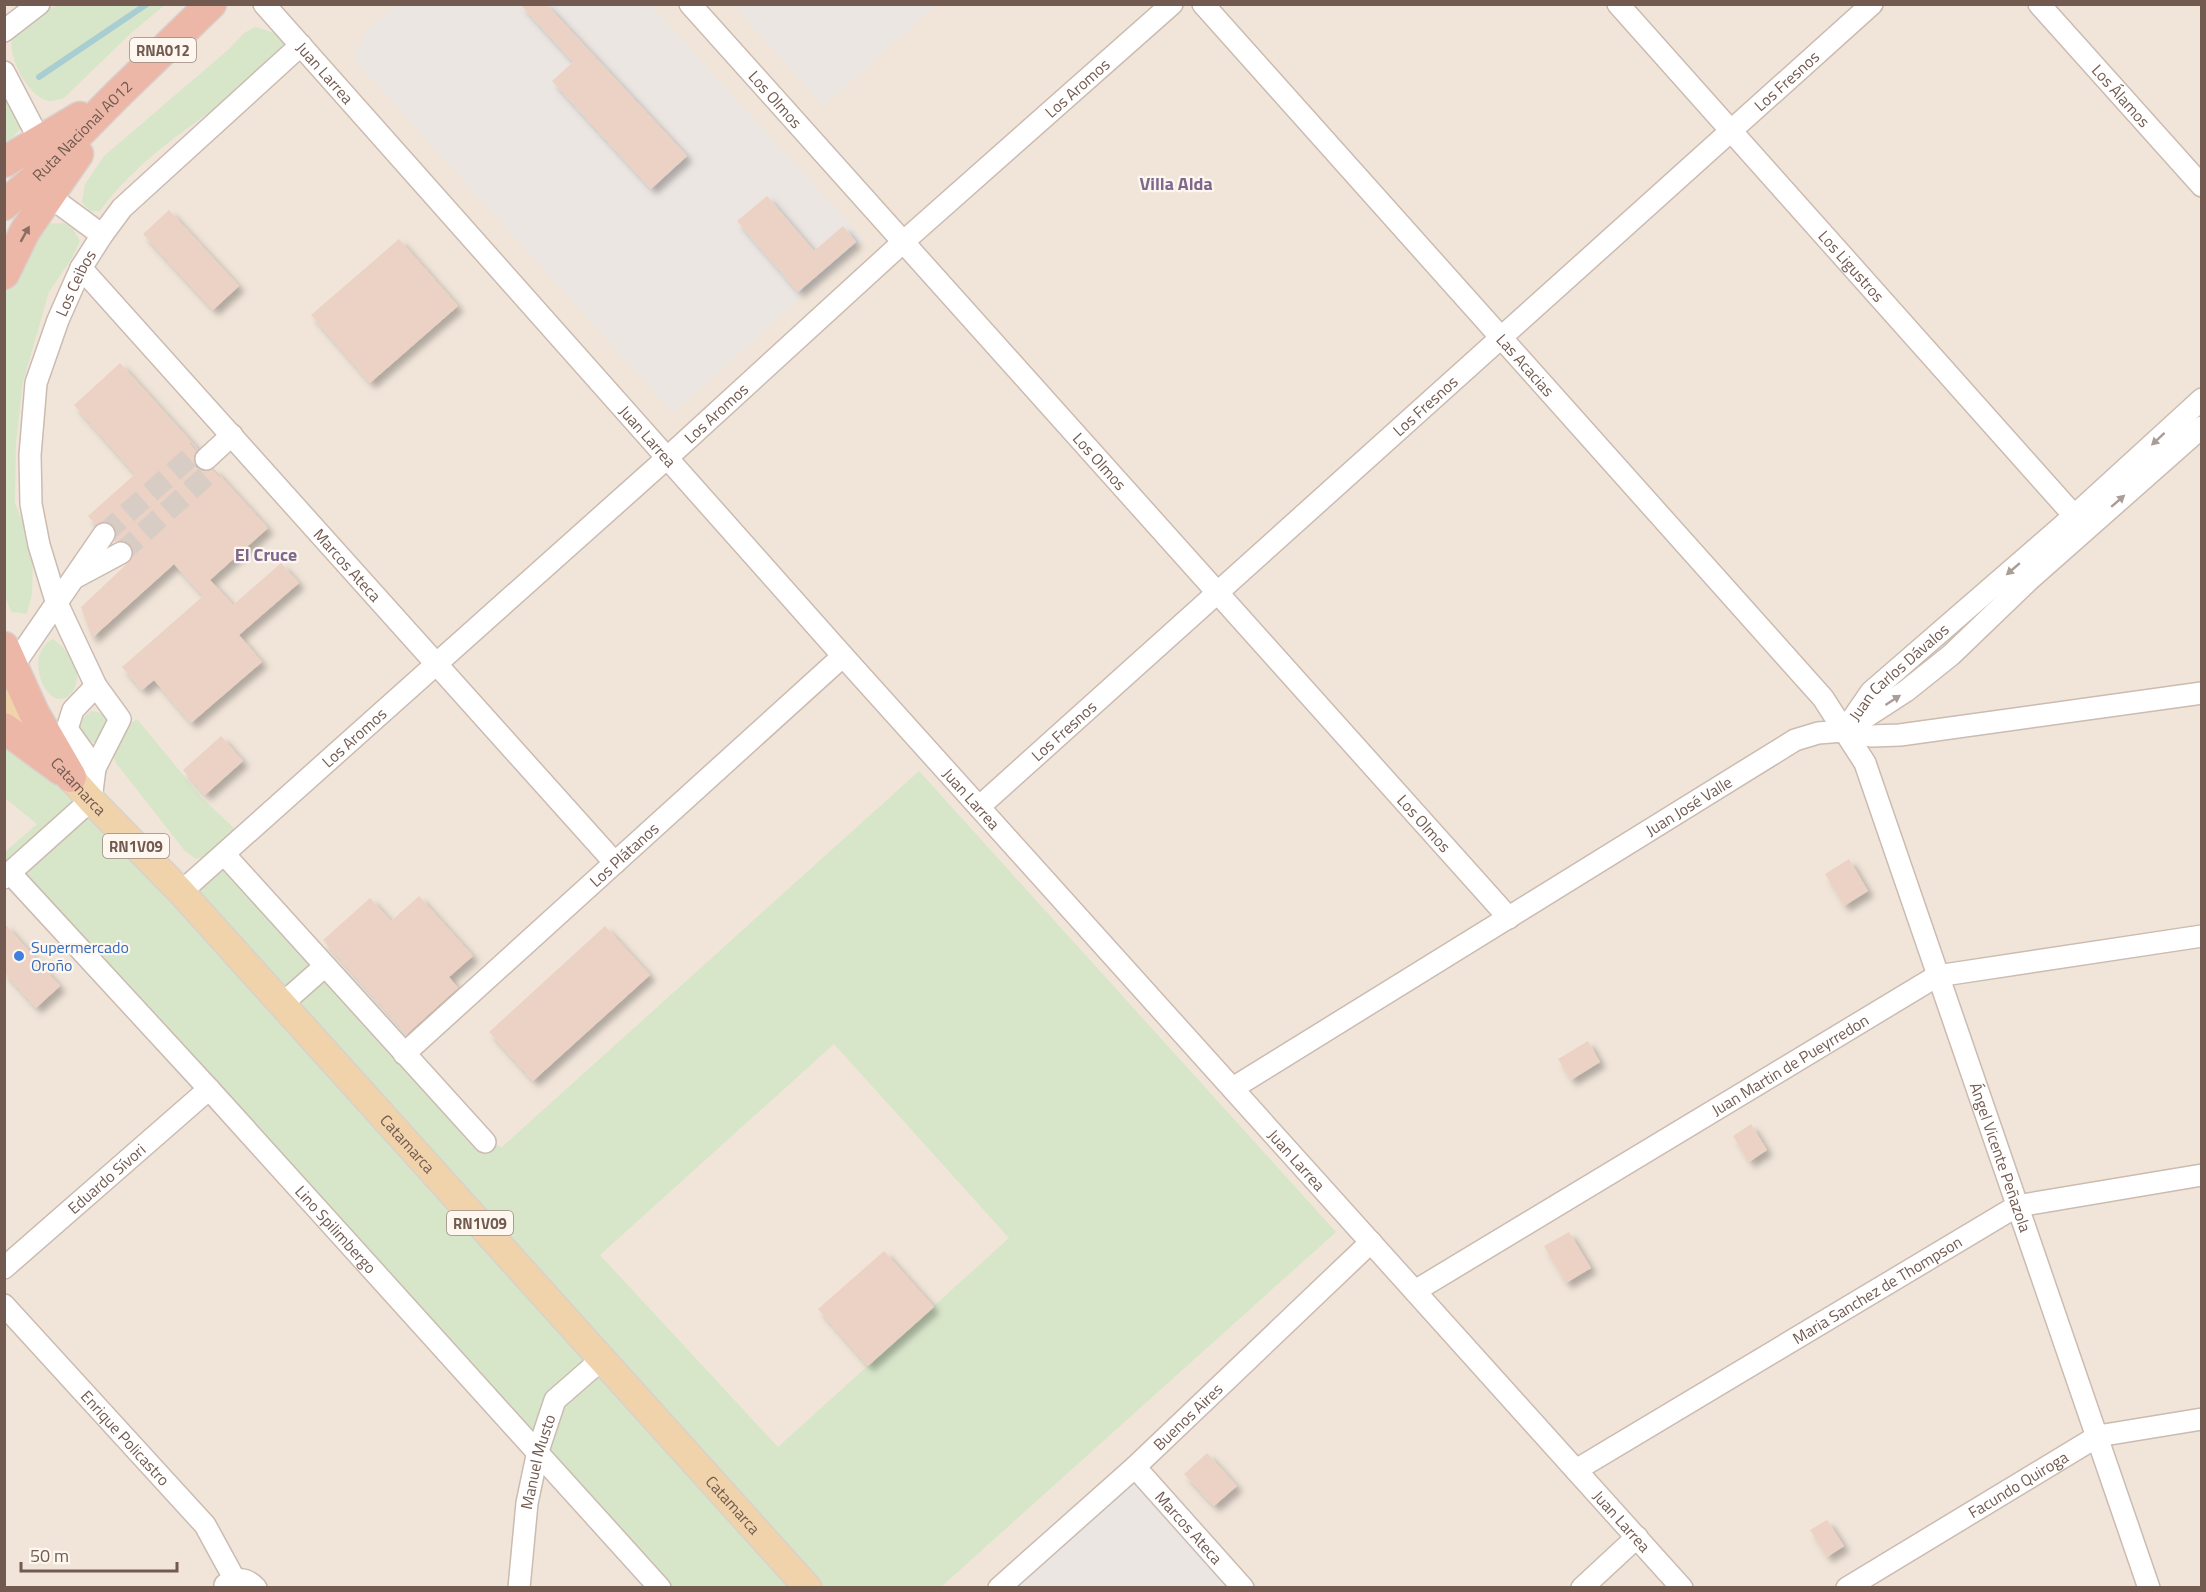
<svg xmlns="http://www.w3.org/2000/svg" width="2206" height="1592" viewBox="0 0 2206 1592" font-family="'Titillium Web',sans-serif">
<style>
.residential{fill:#f1e5d9}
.industrial{fill:#ece6e2}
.green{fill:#d7e6c9;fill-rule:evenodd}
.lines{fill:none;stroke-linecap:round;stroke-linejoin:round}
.stream{stroke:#a8ced2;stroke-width:6}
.building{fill:#ecd2c5;filter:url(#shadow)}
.minor-tunnel{stroke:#d8cdc4;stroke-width:21;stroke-dasharray:21 10;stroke-linecap:butt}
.minor-casing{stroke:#cbbbb1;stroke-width:24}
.major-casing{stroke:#d8d1ce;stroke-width:30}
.highway-casing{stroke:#d8d1ce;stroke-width:33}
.minor{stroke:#fff;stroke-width:21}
.major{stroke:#f0d3aa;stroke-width:27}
.highway{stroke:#edb7a8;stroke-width:30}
.oneway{fill:#8b6d62}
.oneway2{fill:#aa9c96}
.shop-dot{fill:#3f7fe0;stroke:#fdf7f0;stroke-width:2}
.labels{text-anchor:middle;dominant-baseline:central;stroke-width:4.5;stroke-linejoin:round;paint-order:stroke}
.shield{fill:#fdf7f0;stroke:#9c8980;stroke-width:1.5}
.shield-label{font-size:15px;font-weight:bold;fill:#725a50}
.street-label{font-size:16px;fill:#725a50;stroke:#fdf7f0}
.shop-label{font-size:16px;fill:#366cbe;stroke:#fdf7f0;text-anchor:start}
.neighbourhood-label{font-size:18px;font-weight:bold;fill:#7f688d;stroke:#fdf7f0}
</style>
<defs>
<filter id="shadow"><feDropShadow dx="5.5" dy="5.5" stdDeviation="3" flood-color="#0004"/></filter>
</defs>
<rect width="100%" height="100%" fill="#faf3ea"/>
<rect class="residential" x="5" y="5" width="2196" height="1582"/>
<g class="industrial">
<path d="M396,5H651L864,240L673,413L353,58L366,31Z"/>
<path d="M733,5H937L823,106Z"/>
<path d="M1135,1467L1243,1588H999Z"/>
</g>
<g class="green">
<path d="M59,5H165L131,33L64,98C60,99 53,101 49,101C28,98 3,50 14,31C23,17 45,11 59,5Z"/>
<path d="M255,27L281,35L284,45C267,76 238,92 210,112C170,140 128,172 100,211H90L82,202L85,184L104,156L229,49L244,33Z"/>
<path d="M4,85L19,110L20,129L5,147Z"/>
<path d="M64,223L73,229L80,241L72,258L49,292L23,382L16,443L15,503L28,535L33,558L32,594L27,614L11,612L5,595V294C11,278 33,231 49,224C53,223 59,223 64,223Z"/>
<path d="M53,639C63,646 75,659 77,673C78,679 75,690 71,694C48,717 21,654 53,639Z"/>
<path d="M91,711L98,712L106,717L107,727L98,742H92L83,735L79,725L84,717Z"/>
<path d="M137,719L202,798L236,830L209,855L196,859L185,851L116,763L111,752L126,728Z"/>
<path d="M5,728L181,892L224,854L485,1142L502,1147L919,771L1336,1232L941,1587H660L5,867V852L37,824L5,798ZM834,1044L1009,1238L778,1447L600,1255Z"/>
</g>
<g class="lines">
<path class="stream" d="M39,77L147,4"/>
</g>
<g class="building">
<path d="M520,4H546L687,156L651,189L552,81L573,62Z"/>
<path d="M767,196L814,251L843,226L856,242L798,292L737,221Z"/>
<path d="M169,210L239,286L213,310L143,234Z"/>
<path d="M399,239L458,306L370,383L311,315Z"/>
<path d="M120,363L198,449L194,456L196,467L203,471L214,469L268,528L210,580L233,605L281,563L299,583L239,635L262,662L191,723L154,680L142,690L122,667L203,596L174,564L92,638L81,607L131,560L134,554L132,548L127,542L121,540L114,542L117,534L112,524L104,521L96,525L88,516L135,474L74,405Z"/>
<path d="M221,736L243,761L205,795L183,770Z"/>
<path d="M1849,859L1868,891L1844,906L1825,874Z"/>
<path d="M419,896L473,956L449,977L458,988L407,1034L323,940L370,898L391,921Z"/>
<path d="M4,923L60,986L36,1008L4,972Z"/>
<path d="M605,926L650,975L533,1081L489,1032Z"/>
<path d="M1588,1041L1600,1062L1571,1080L1558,1059Z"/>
<path d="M1751,1124L1767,1150L1749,1162L1733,1136Z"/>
<path d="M1569,1232L1591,1268L1566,1283L1544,1246Z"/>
<path d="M884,1251L934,1307L868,1366L818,1309Z"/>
<path d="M1207,1453L1237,1486L1214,1506L1184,1474Z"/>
<path d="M1827,1520L1844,1546L1827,1557L1810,1530Z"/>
</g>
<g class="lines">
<g class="minor-tunnel">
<path d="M104,534L198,450"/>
<path d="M121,553L214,469"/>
</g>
<defs>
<g id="minor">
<path id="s1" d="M264,4L843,656L1682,1588"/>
<path id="s2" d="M690,4L1509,918"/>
<path id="s3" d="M1203,4L1823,698L1865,763L2149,1588"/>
<path id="s4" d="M1618,4L2086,529"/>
<path id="s5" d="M2039,4L2202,186"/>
<path d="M4,31L39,4"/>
<path d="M4,72L40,141L48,149"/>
<path d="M49,196L102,235"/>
<path id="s6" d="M81,268L615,863"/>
<path d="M206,459L232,435"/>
<path d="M78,576L121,553"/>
<path d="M7,675L104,534"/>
<path d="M1852,726L1906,691L1951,655L2029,580L2202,427"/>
<path id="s7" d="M1844,731L1871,692L2075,515L2202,399"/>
<path id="s8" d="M95,768L120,719L96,686L56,601L39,545L31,504L30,455L36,383L58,320L81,268L102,235L122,208L301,45"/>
<path id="s9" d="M979,807L1872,4"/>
<path d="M224,854L485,1142"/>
<path id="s10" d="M10,873L209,1089L660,1588"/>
<path d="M4,878L91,800L95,768L67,729L73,710L96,686"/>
<path id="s11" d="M181,892L667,458L902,243L1172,4"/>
<path d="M282,1004L325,966"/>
<path id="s12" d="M404,1054L843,656"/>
<path id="s13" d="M1233,1088L1795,740L1818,733L1844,731L1871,736L1900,735L2202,693"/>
<path id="s14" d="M4,1268L209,1089"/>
<path id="s15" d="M1415,1291L1937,976L2202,936"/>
<path id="s16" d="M4,1305L205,1525L235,1580"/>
<path id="s17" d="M1135,1467L1243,1588"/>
<path id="s18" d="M1576,1470L2017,1206L2202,1175"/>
<path d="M225,1585C236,1577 247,1578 256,1588"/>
<path id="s19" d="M519,1588L527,1503L538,1451L555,1400L602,1359"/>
<path id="s20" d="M999,1588L1135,1467L1371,1242"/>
<path d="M1582,1588L1637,1537"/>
<path id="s21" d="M1847,1588L2098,1436L2202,1419"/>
</g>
<g id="major">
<path id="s22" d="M4,704L91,800L181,892L808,1588"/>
</g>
<g id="highway">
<path d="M4,162L80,117"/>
<path id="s23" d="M4,205L33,180L116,96L211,4"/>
<path d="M4,274L25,231L78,154"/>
<path d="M4,647L34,713L71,777"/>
<path d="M4,728L61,770"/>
</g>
</defs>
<use href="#minor" class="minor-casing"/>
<use href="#major" class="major-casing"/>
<use href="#highway" class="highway-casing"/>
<use href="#minor" class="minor"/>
<use href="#major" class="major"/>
<use href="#highway" class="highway"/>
</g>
<defs><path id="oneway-solid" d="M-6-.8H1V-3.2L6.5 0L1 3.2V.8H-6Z" transform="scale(1.5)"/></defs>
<use class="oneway" href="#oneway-solid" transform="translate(25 234) rotate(-61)"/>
<g class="oneway2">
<use href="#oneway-solid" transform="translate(2158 439) rotate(137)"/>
<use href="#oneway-solid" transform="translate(2118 501) rotate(-41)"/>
<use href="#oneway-solid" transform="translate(2013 569) rotate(139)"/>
<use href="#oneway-solid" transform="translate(1893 700) rotate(-33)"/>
</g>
<circle class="shop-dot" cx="19" cy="956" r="6"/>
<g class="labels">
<g class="shield">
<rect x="130" y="38" width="66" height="24" rx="4.5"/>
<rect x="103" y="834" width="66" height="24" rx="4.5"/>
<rect x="447" y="1211" width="66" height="24" rx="4.5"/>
</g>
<g class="shield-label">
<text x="163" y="50">RNA012</text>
<text x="136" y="846">RN1V09</text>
<text x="480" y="1223">RN1V09</text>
</g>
<g class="street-label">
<text stroke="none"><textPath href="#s1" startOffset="92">Juan Larrea</textPath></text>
<text stroke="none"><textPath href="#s9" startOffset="1086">Los Fresnos</textPath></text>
<text stroke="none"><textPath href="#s11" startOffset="1204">Los Aromos</textPath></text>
<text stroke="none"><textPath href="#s5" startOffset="123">Los Álamos</textPath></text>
<text stroke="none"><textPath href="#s2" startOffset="128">Los Olmos</textPath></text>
<text stroke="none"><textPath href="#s23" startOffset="108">Ruta Nacional A012</textPath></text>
<text stroke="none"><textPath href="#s4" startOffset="351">Los Ligustros</textPath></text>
<text stroke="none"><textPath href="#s8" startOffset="519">Los Ceibos</textPath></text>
<text stroke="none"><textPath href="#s3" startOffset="484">Las Acacias</textPath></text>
<text stroke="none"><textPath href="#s9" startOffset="600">Los Fresnos</textPath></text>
<text stroke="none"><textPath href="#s11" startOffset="718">Los Aromos</textPath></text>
<text stroke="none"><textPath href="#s1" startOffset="578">Juan Larrea</textPath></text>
<text stroke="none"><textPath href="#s2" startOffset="614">Los Olmos</textPath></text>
<text stroke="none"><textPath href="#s6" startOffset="399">Marcos Ateca</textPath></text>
<text stroke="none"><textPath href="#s7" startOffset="81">Juan Carlos Dávalos</textPath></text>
<text stroke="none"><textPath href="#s9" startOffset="114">Los Fresnos</textPath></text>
<text stroke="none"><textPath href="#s11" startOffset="232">Los Aromos</textPath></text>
<text stroke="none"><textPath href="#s22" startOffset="111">Catamarca</textPath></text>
<text stroke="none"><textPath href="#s1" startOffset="1064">Juan Larrea</textPath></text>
<text stroke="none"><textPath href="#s13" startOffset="536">Juan José Valle</textPath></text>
<text stroke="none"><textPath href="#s2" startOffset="1100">Los Olmos</textPath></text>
<text stroke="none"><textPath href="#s12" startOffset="297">Los Plátanos</textPath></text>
<text stroke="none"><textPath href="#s15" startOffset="438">Juan Martin de Pueyrredon</textPath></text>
<text stroke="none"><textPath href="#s22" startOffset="597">Catamarca</textPath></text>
<text stroke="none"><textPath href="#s3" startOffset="1425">Ángel Vicente Peñazola</textPath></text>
<text stroke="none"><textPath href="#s1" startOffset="1550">Juan Larrea</textPath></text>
<text stroke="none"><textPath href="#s14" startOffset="136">Eduardo Sívori</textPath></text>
<text stroke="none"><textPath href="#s10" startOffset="483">Lino Spilimbergo</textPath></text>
<text stroke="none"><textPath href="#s18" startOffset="351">Maria Sanchez de Thompson</textPath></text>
<text stroke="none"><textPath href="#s20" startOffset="255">Buenos Aires</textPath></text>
<text stroke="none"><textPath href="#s16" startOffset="180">Enrique Policastro</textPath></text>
<text stroke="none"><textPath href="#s19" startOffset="128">Manuel Musto</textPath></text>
<text stroke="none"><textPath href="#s21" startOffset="200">Facundo Quiroga</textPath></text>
<text stroke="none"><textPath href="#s22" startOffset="1083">Catamarca</textPath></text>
<text stroke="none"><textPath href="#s1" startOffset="2036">Juan Larrea</textPath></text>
<text stroke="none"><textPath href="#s17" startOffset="81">Marcos Ateca</textPath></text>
</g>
<g class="shop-label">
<text x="31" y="947">Supermercado<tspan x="31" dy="18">Oroño</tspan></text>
</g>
<g class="neighbourhood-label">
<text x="1176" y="183">Villa Alda</text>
<text x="266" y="554">El Cruce</text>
</g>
</g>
<rect width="2206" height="1592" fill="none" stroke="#725a50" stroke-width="12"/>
<path d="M21 1562v9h156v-9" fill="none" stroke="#725a50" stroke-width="3"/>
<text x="30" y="1562" font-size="18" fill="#725a50" stroke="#fdf7f0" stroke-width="4.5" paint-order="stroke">50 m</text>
</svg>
